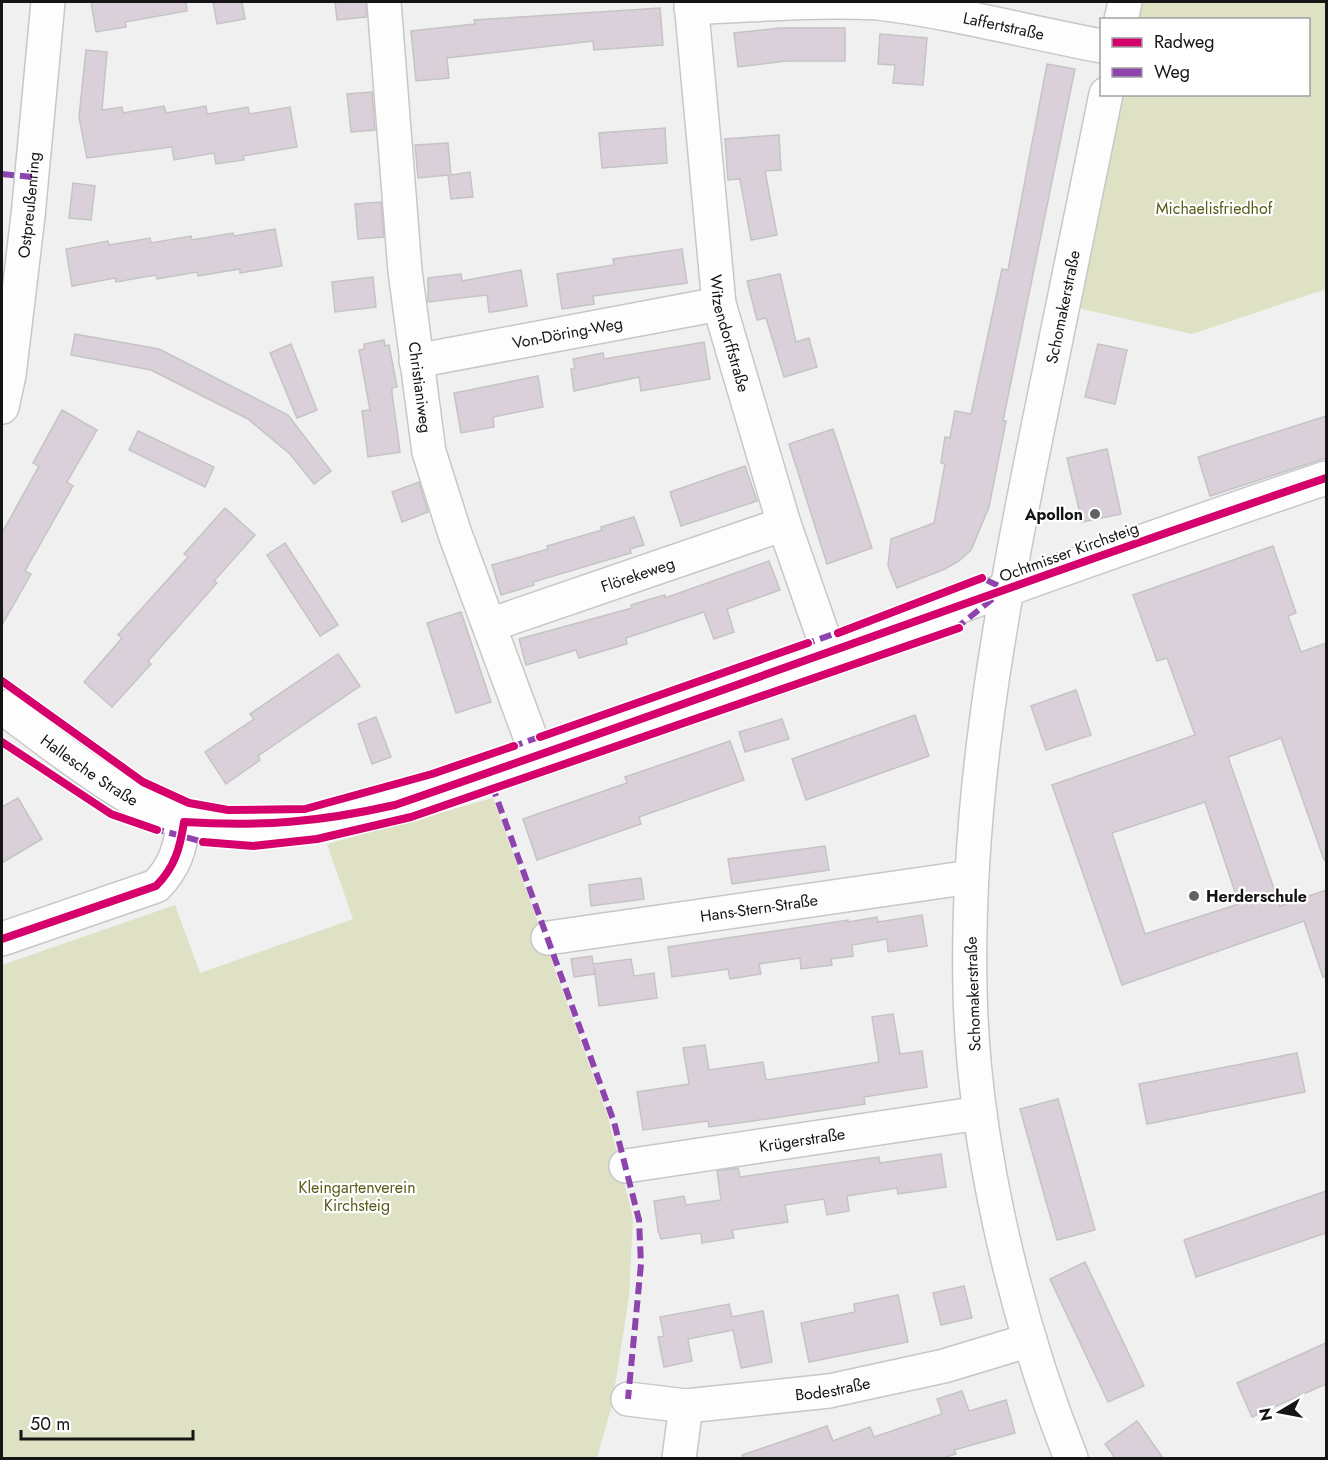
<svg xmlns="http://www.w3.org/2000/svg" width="1328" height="1460" viewBox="0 0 1328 1460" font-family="Jost,sans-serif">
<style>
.green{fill:#dee1c4}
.building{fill:#dad0d9;stroke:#c5c4c5;stroke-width:1.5;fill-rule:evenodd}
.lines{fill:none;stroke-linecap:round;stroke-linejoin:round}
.minor-casing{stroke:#c8c7c8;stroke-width:36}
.minor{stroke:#fdfdfd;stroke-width:33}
.quiet{stroke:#8e44ad;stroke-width:6;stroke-dasharray:12 6;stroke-linecap:butt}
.cycleway-casing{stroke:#fff;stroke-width:11}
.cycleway{stroke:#d6006c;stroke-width:8}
.poi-dot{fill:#636263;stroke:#fff;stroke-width:2}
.labels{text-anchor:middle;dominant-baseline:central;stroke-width:4.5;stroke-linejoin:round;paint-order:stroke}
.street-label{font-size:16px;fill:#161516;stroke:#fff}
.park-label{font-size:16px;fill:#575b17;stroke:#fff}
.poi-label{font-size:16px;font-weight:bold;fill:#161516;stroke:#fff;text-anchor:end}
</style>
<rect width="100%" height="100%" fill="#f1f0f1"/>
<g class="green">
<path d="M1141,2H1326V289L1192,334L1078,308L1122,95L1308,94V20L1137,19Z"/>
<path d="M493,798L608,1117L633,1218L629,1297L612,1405L597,1458H2V965L175,905L200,973L353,919L327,844Z"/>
</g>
<g class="building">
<path d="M91,2H186L187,11L125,22L126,27L96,32Z"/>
<path d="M213,2H242L245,19L217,24Z"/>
<path d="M335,2H366V17L337,20Z"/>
<path d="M660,8L663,45L594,50L593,41L447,58L449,78L416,81L411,31L475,24L474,20Z"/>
<path d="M780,28H845V61H786L738,67L734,33Z"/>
<path d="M880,34L927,38L923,85L893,83L895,65L878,64Z"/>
<path d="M86,50L107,52L102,110L122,107L123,113L164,106L166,113L206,106L207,114L248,107L249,114L290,107L297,147L243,156L244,160L216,164L214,153L174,160L172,147L87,158L79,117Z"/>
<path d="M1047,64L1075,69L1003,421H1006L989,507L971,550L959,561L945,569L897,588L888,566L891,539L934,523L945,464L941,463L945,437L950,438L955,411L971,414L1002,269L1008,270Z"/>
<path d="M372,92L375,130L351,132L347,94Z"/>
<path d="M665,128L667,163L602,168L599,133Z"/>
<path d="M779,135L781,170L765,171L777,235L751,240L740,179L728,180L725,139Z"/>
<path d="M448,143L451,175L470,172L473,197L451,199L448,175L418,178L415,145Z"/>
<path d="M73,183L95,186L91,220L69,218Z"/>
<path d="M381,202L384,237L358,239L355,204Z"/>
<path d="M275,229L282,266L240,273V269L198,276L197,272L157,279L156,275L116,282L115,278L72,286L66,249L108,241L109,245L150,238L151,243L191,236L192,240L233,233L234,236Z"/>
<path d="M682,249L687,283L593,296L594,304L562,309L557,274L614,265L613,259Z"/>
<path d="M521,270L527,306L492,312H489L487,295L428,302V278L461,274L462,281Z"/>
<path d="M780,274L796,342L809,338L817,367L784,377L766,318L757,320L747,281Z"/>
<path d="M373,277L376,307L335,312L332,282Z"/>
<path d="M75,334L159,349L288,415L331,471L314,484L290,454L248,419L151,370L71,355Z"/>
<path d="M384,340L385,346L389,345L397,387L392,388V393L400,452L368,457L362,411L370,410L359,350L364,349V344Z"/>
<path d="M704,342L710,379L641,391L639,377L574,391L571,369L575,368L573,359L603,353L604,359Z"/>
<path d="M291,344L317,410L297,418L270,353Z"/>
<path d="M1098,344L1127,350L1115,404L1085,397Z"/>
<path d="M538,376L543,407L493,417L494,427L461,433L454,393Z"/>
<path d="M62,410L97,430L67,482L73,486L25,571L31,574L2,625V533L39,466L33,463Z"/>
<path d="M1326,416V458L1210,496L1198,457Z"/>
<path d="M833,429L872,548L827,564L789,444Z"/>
<path d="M138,431L214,467L205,487L129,450Z"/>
<path d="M1107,449L1121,514L1082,522L1067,458Z"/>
<path d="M745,466L757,501L681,526L670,492Z"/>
<path d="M419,482L428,512L402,522L392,492Z"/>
<path d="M225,508L255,535L214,581L217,583L148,661L151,664L112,707L84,682L122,638L118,635L188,557L184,554Z"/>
<path d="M634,517L644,545L630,549L631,553L533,582L534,585L501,595L492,565L548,549L547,546L602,530L601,527Z"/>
<path d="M285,543L338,625L320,636L267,555Z"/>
<path d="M1273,546L1296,613L1288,616L1301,652L1326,643V860H1324L1281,738L1228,757L1280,906L1326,890V976L1323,977L1304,921L1122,985L1052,785L1195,735L1167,658L1157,661L1133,595ZM1205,802L1239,904L1145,934L1112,833Z"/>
<path d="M769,561L780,590L727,609L734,632L714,639L704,612L626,638L627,644L579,658L576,650L526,665L519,639L632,608L631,605L644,601L665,595V598Z"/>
<path d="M461,612L491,702L456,713L427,623Z"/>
<path d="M338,654L360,686L258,756L260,760L226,784L205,752L254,719L250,714Z"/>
<path d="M1076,690L1091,735L1046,750L1031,706Z"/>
<path d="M915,715L929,756L806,800L792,759Z"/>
<path d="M376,717L391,757L372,764L358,724Z"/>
<path d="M782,719L789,739L745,752L739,732Z"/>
<path d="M730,741L744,780L639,817L641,824L537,860L523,819L627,783L625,777Z"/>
<path d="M18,798L42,839L2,863V807Z"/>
<path d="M825,846L829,870L732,884L728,859Z"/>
<path d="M641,878L644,899L591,906L589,885Z"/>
<path d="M922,915L927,946L888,952L887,939L852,945L853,956L831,959L832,965L801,969L800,958L759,964L761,974L730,979L728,969L672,977L668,947L848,920V922L877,917L878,922Z"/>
<path d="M592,956L593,964L631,959L634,976L654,973L657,998L599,1006L594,966L595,974L574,977L571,959Z"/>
<path d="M893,1014L900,1054L922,1051L927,1087L864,1097L865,1104L753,1121L709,1127L708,1121L643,1130L637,1092L689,1084L683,1048L705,1045L709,1070L763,1062L766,1080L818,1072L879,1062L872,1017Z"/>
<path d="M1297,1053L1305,1092L1147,1124L1139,1084Z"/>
<path d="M1058,1099L1095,1230L1057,1240L1020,1109Z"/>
<path d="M941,1154L946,1187L898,1194L897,1188L847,1196L849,1211L827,1215L824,1199L785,1205L788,1222L732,1230L734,1238L702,1243L701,1233L661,1239L658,1230L654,1201L684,1196L686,1205L721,1200L717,1171L738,1168L740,1177L879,1157L880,1163Z"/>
<path d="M1326,1191V1233L1196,1277L1184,1240Z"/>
<path d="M1085,1262L1144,1386L1108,1402L1050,1279Z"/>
<path d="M964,1286L972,1318L941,1325L933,1293Z"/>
<path d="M898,1295L908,1342L809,1362L801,1323L855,1312L854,1304Z"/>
<path d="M729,1304L732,1317L763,1311L772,1362L741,1368L733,1330L688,1339L692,1361L664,1367L658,1337L664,1336L660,1317Z"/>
<path d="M1326,1343V1384L1252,1417L1237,1383Z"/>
<path d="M962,1391L969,1411L1006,1400L1015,1433L954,1450L956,1454L943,1458H743L742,1455L827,1426L833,1441L870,1427L874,1437L942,1414L937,1399Z"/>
<path d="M1137,1421L1163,1458H1115L1105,1444Z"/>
</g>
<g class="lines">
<defs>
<g id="minor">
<path id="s1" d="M384,2L405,271L429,452L455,534L537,755"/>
<path id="s2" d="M691,2L719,304L784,524L829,653"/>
<path id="s3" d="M691,8C753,5 817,0 878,3C953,12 1027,32 1102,46"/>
<path d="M1121,20L1125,2"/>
<path id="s4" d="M416,361L719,304"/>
<path id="s5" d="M2,407L9,375L28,216L48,2"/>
<path id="s6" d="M490,625L784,524"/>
<path id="s7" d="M2,707C43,737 141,816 188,822C302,838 402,802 507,766C575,743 642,719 709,696C915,623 1120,547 1326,478"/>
<path id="s8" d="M548,938L971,877"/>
<path d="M2,939L156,886C175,867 180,848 184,822"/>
<path id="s9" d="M626,1166L980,1113"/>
<path id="s10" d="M628,1399L686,1406L829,1391L944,1366L1030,1340"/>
<path d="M679,1458L686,1406"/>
<path id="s11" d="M1071,1458C1015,1318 973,1141 970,990C966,802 999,620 1036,437C1059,323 1083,209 1106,94"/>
</g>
</defs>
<use href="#minor" class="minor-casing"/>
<use href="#minor" class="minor"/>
<g class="quiet">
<path d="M2,174L32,177"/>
<path d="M955,629L1005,589L982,578L977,580"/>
<path d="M803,645L842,631"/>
<path d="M511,747L545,735"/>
<path d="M492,785L614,1122L639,1220L641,1264L628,1399"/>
<path d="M152,828L207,843"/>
</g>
<defs>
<g id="cycleway">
<path d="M838,633L982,578"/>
<path d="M2,681L143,782L189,803L228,810L305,809L432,774L514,746"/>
<path d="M540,737L808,643"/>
<path d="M2,742L111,814L157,830"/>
<path d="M203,842L253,846L317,839L411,817L959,628"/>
<path d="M2,939L156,886C175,867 180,848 184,822C261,827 320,822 395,805C706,698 1015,583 1326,478"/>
</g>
</defs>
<use href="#cycleway" class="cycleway-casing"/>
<use href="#cycleway" class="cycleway"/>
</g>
<g class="poi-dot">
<circle cx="1095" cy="514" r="6"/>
<circle cx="1194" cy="896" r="6"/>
</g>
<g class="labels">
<g class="street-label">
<text stroke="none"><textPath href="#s3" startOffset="315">Laffertstraße</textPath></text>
<text stroke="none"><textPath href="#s5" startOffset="204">Ostpreußenring</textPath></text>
<text stroke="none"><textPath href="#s11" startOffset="1172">Schomakerstraße</textPath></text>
<text stroke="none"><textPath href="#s4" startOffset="154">Von-Döring-Weg</textPath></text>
<text stroke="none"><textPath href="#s2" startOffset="334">Witzendorffstraße</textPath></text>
<text stroke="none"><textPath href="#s1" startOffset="387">Christianiweg</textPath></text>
<text transform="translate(1069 552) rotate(-20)">Ochtmisser Kirchsteig</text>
<text stroke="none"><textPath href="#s6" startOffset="156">Flörekeweg</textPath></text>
<text stroke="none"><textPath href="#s7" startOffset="108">Hallesche Straße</textPath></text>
<text stroke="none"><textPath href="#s8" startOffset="213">Hans-Stern-Straße</textPath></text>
<text transform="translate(973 994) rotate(-92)">Schomakerstraße</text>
<text stroke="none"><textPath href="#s9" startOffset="178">Krügerstraße</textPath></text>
<text stroke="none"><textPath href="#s10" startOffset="206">Bodestraße</textPath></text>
</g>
<g class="park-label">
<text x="1214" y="208">Michaelisfriedhof</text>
<text x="357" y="1187">Kleingartenverein<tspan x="357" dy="18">Kirchsteig</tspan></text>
</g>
<g class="poi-label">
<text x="1083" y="514">Apollon</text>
<text x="1206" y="896" text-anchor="start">Herderschule</text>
</g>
</g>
<rect width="1328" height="1460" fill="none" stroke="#161516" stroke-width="6"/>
<rect x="1100" y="18" width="210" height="78" fill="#ffffff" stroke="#a2a1a2" stroke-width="1.5"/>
<rect x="1112" y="38" width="30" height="9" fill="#d6006c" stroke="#a2a1a2" stroke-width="1.5"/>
<text x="1154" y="48" font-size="18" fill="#161516">Radweg</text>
<rect x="1112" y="68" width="30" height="9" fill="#8e44ad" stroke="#a2a1a2" stroke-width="1.5"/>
<text x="1154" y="78" font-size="18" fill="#161516">Weg</text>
<g transform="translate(1280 1412) rotate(260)" stroke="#ffffff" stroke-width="4.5" paint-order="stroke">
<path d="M0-4.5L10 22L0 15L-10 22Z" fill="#161516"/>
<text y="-9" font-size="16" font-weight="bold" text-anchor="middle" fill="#161516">N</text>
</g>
<path d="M21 1430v9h172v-9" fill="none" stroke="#161516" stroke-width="3"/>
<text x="30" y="1430" font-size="18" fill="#161516" stroke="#ffffff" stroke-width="4.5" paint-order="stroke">50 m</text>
</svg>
